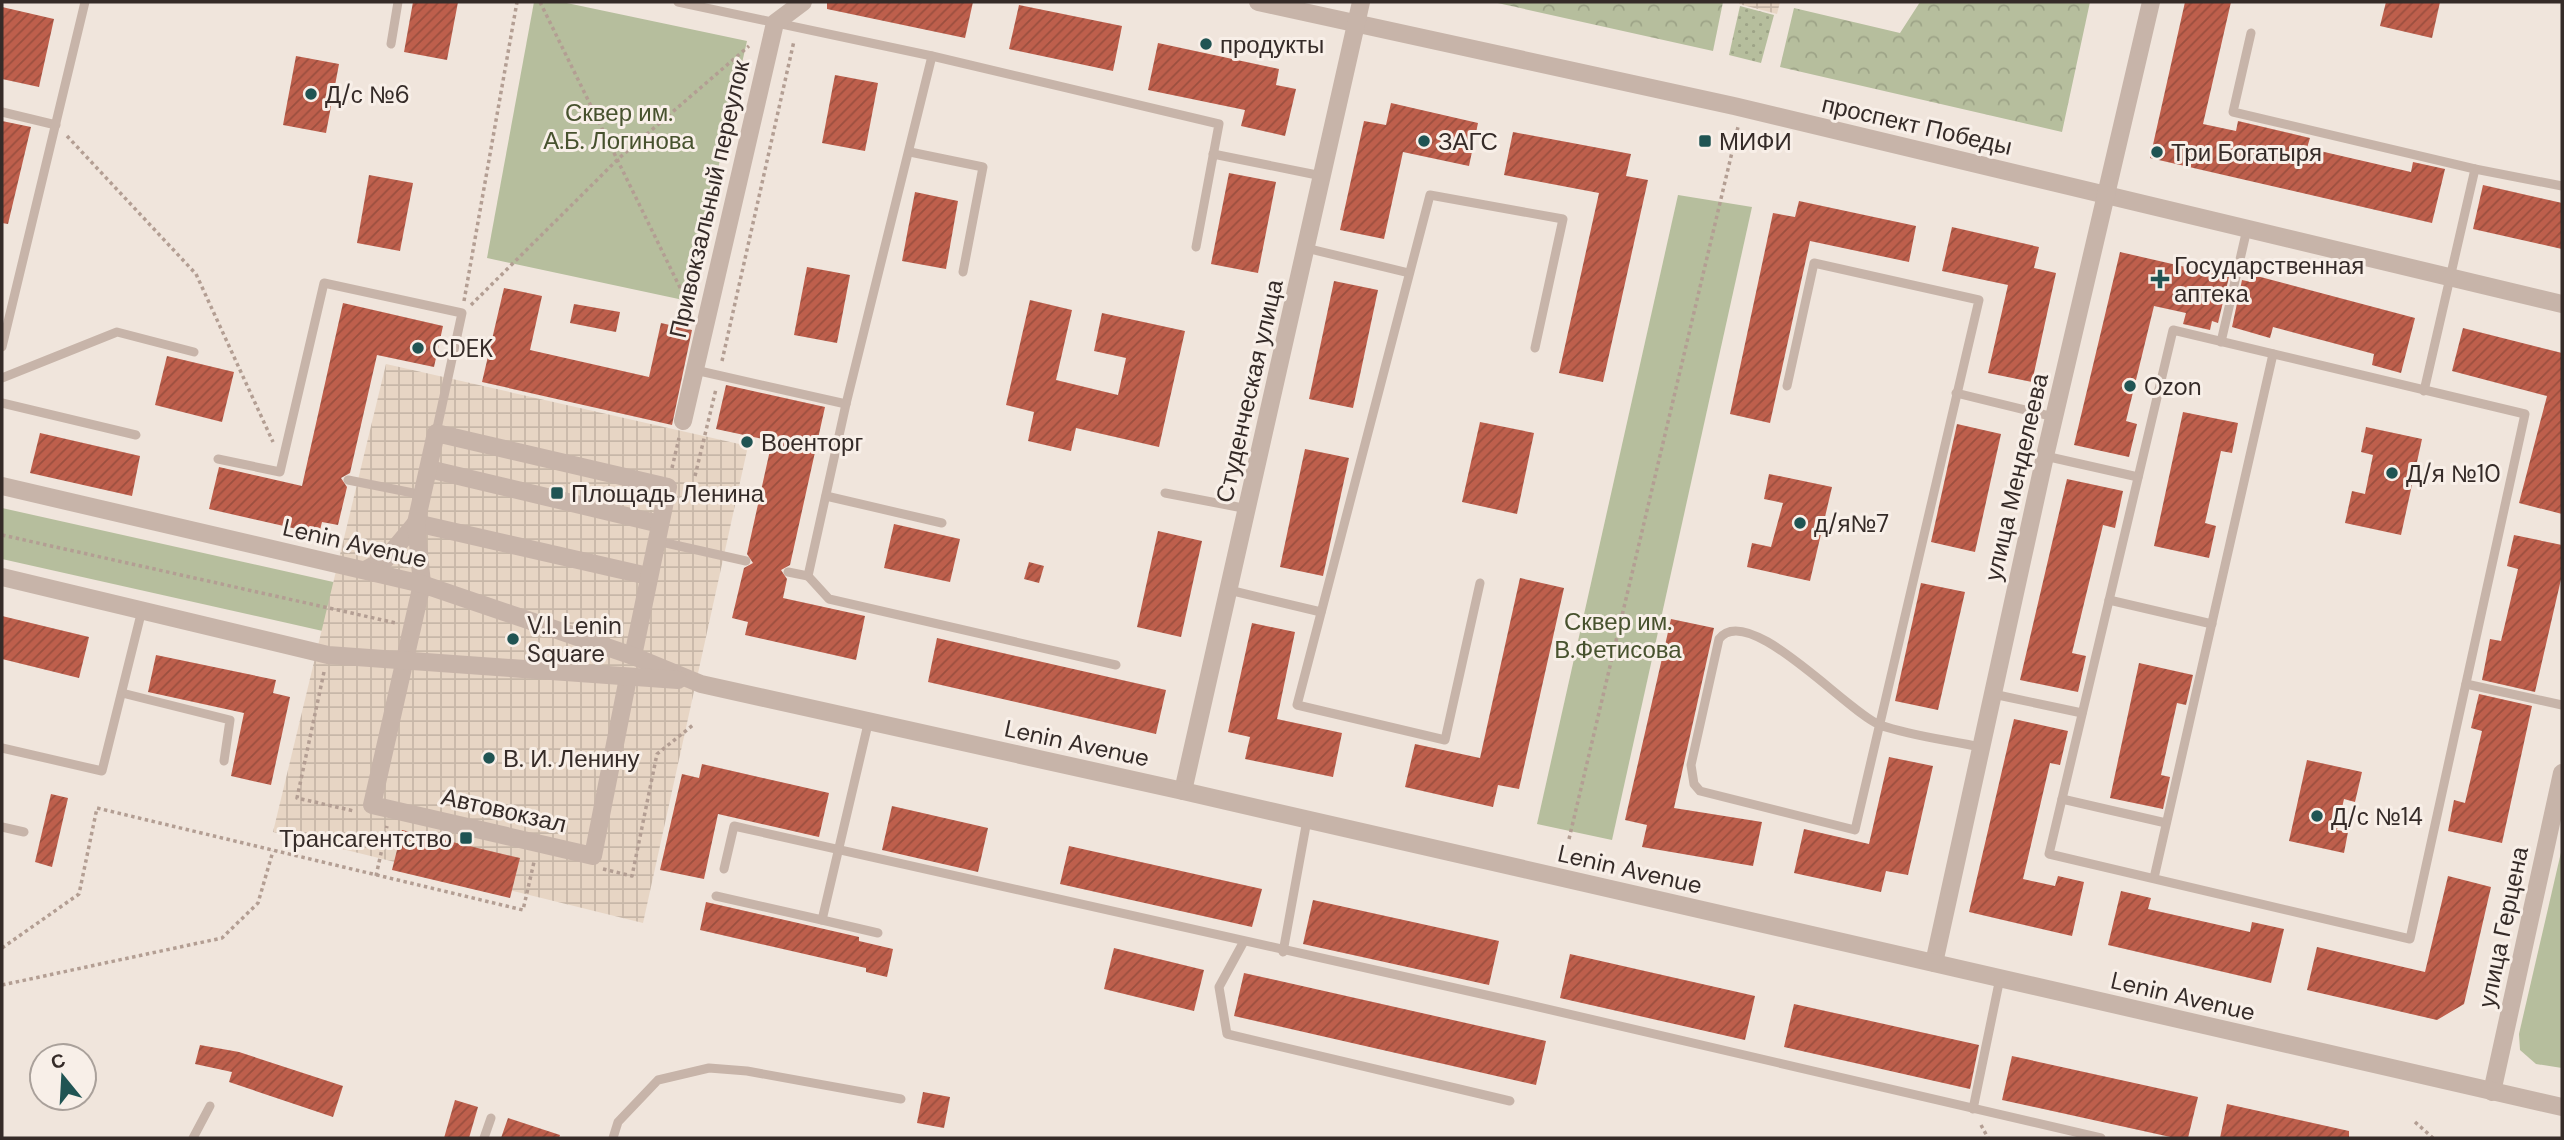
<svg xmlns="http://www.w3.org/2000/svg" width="2564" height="1140" viewBox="0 0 2564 1140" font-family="'DM Sans',sans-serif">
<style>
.grass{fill:url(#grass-dots)}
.forest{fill:url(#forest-crowns)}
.park{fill:#b6be9d}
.plaza{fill:url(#plaza-grid)}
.building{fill:url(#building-hatch)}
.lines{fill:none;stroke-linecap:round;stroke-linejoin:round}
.path{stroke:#b39e93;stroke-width:3.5;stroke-dasharray:3.5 3.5;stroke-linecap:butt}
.service{stroke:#c7b4a9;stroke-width:9}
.minor{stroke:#c7b4a9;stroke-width:18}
.tertiary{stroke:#c7b4a9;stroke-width:18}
.poi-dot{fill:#205453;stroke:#f8efe8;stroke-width:2.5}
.labels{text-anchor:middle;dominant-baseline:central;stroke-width:6;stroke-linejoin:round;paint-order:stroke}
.poi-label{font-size:24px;fill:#352b28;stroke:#f8efe8;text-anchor:start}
.park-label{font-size:24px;fill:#47522e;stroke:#f8efe8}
.street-label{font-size:24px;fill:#352b28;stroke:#f8efe8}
</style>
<defs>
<pattern id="grass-dots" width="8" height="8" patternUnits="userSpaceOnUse" patternTransform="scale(1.75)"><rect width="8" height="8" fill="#b6be9d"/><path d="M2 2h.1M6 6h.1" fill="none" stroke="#9da387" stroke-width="1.8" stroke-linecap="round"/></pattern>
<pattern id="forest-crowns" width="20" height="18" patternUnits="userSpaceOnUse" patternTransform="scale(1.75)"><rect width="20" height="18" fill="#b6be9d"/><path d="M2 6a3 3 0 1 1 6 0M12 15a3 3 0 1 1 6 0" fill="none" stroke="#9da387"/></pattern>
<pattern id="plaza-grid" width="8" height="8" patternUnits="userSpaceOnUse" patternTransform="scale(1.75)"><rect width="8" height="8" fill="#e7d5c4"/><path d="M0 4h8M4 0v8" fill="none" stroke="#c7b7a8"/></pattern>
<pattern id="building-hatch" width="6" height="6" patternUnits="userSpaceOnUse" patternTransform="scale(1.75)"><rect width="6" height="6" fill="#be5f4c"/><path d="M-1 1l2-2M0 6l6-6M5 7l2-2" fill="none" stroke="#9b4f3f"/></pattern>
</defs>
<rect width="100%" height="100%" fill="#f0e5dc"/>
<path class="grass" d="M1740,6L1774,15L1761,63L1729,55Z"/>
<g class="forest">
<path d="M1493,2H1723L1713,51Z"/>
<path d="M1920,2H2090L2062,132L1780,67L1794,8L1900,33Z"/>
</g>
<g class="park">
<path d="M534,2H562L747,41L688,301L487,258Z"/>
<path d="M1678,195L1752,207L1612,840L1537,824Z"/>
<path d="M2,508L378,592L367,641L2,559Z"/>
<path d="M2562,848V1068L2536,1064L2520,1050L2519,1034Z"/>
</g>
<g class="plaza">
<path d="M1739,2H1780L1777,14L1739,4Z"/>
<path d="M386,364L748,446L643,923L273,832Z"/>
</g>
<g class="building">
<path d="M413,2H458L447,60L404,52Z"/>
<path d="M827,2H973L965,38L827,9Z"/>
<path d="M2185,2H2231L2203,124L2236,131L2238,121L2310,138L2307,148L2411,172L2413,162L2445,169L2432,223L2150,158Z"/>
<path d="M2386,2H2440L2432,38L2380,26Z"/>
<path d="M1019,5L1122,26L1113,71L1009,49Z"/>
<path d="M2,7L54,19L39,87L2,79Z"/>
<path d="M1158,43L1279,69L1276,85L1296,89L1285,136L1241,126L1245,110L1148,90Z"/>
<path d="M296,56L339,64L326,133L283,125Z"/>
<path d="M835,75L878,83L865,151L822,143Z"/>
<path d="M1391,103L1478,123L1469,166L1403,152L1384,239L1340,230L1364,121L1386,125Z"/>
<path d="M2,121L31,127L8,224L2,223Z"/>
<path d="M1513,132L1631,154L1626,176L1648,180L1603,382L1559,373L1599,193L1504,175Z"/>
<path d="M1229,173L1276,182L1258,273L1211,264Z"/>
<path d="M369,175L413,183L400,251L357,243Z"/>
<path d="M2483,185L2562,203V249L2473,229Z"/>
<path d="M915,192L958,201L946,269L902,261Z"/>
<path d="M1799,201L1916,226L1909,262L1810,241L1770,423L1730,414L1773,213L1795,217Z"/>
<path d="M1952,227L2039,247L2034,268L2056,273L2032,382L1988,373L2008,285L1942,271Z"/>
<path d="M2120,252L2229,277L2218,323L2212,321L2210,330L2183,324L2186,313L2154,306L2126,421L2137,424L2129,457L2074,445Z"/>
<path d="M807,267L850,275L837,343L794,335Z"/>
<path d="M2253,275L2415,318L2401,373L2372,365L2374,354L2273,327L2270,338L2232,327L2242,280L2251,282Z"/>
<path d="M1334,281L1378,290L1353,408L1309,399Z"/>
<path d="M504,288L542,296L530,350L649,377L661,323L692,330L672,425L482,382Z"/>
<path d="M1030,300L1072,310L1056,380L1118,395L1126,358L1094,351L1102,313L1185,331L1159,447L1076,428L1071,451L1028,441L1034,412L1006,405Z"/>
<path d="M343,303L443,326L434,367L377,355L350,473L341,478L347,487L338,525L322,522L319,534L209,509L219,467L302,486Z"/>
<path d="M574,304L620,312L616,332L570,323Z"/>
<path d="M2463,328L2562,353V514L2519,503L2547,396L2452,371Z"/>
<path d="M167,356L234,372L222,422L155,405Z"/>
<path d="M726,385L825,407L790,565L781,570L787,579L783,598L865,616L856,660L745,635L748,622L732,618L744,568L753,563L747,554L772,441L716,429Z"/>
<path d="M2183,412L2238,423L2232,453L2221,451L2205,523L2216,526L2209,558L2154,546Z"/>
<path d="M1480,422L1534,433L1517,514L1462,502Z"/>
<path d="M1957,424L2001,434L1975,552L1931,542Z"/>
<path d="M2366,427L2422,439L2401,535L2345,523L2352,491L2365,494L2373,455L2361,452Z"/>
<path d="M40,433L140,456L132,496L30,473Z"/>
<path d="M1305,449L1349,458L1323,576L1280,567Z"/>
<path d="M1769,474L1832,487L1810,581L1747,567L1752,543L1771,547L1783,503L1764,499Z"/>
<path d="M2067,479L2123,491L2115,528L2103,525L2072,653L2086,656L2078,692L2020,680Z"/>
<path d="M894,524L960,539L950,582L884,568Z"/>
<path d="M1158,531L1202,541L1181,637L1137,627Z"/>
<path d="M2514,535L2562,545V575L2535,692L2482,680L2490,639L2501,641L2518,569L2507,566Z"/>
<path d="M1029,562L1044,566L1039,583L1024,579Z"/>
<path d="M1520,578L1564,588L1519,789L1498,785L1493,807L1405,787L1415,744L1480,758Z"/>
<path d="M1921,583L1965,592L1938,710L1895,701Z"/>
<path d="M2,616L89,637L79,678L2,659Z"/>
<path d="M1671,619L1714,628L1674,808L1762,822L1753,866L1642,847L1647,825L1625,820Z"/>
<path d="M1252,623L1295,632L1277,719L1342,733L1333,777L1245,759L1250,737L1228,732Z"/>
<path d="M937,638L1166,690L1156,734L928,682Z"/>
<path d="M156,655L276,680L273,693L290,697L271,785L231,776L244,713L148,692Z"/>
<path d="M2139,663L2193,675L2186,705L2177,703L2161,775L2170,777L2163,809L2110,798Z"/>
<path d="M2479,694L2532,706L2502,843L2448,831L2454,800L2465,803L2482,731L2471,728Z"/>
<path d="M2014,719L2068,731L2060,765L2050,763L2023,879L2055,886L2058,876L2084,882L2072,936L1969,912Z"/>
<path d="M1889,757L1933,766L1908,875L1886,871L1881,892L1794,873L1804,829L1869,844Z"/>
<path d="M2307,760L2362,772L2355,802L2344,799L2337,830L2348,832L2344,853L2289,841Z"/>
<path d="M702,764L829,793L819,837L718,814L704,879L660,870L682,774L699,778Z"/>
<path d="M51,794L68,798L52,867L35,862Z"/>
<path d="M892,806L988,828L978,872L882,850Z"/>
<path d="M402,830L520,858L510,898L392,870Z"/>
<path d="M1069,846L1262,889L1252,927L1060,884Z"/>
<path d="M2448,876L2491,887L2464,1004L2437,1020L2307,990L2317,947L2425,972Z"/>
<path d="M2121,891L2151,898L2148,909L2250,932L2252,922L2284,929L2271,983L2108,945Z"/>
<path d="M1313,900L1499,941L1489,985L1303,944Z"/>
<path d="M706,902L859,937V941L893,949L887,977L866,972V968L700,930Z"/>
<path d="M1114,948L1204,970L1194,1011L1104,989Z"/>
<path d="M1570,954L1755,996L1745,1040L1560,998Z"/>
<path d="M1244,973L1546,1041L1536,1085L1234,1016Z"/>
<path d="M1794,1004L1979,1045L1970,1089L1784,1047Z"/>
<path d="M200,1045L239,1052L343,1086L333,1117L229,1082L232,1072L195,1064Z"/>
<path d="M2012,1056L2198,1097L2188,1138H2175L2002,1100Z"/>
<path d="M923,1092L950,1097L944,1128L917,1123Z"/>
<path d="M455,1100L478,1107L469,1138H444Z"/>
<path d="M2227,1104L2349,1131V1138H2220Z"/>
<path d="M508,1118L560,1135L559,1138H501Z"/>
</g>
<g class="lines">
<g class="path">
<path d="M540,2L690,308"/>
<path d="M67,136L196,274L273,442"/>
<path d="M464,301L517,2"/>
<path d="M471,305L618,159L749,46"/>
<path d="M722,361L794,41"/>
<path d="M672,468L679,438"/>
<path d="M695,476L716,389"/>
<path d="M2,535L396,623"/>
<path d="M324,672L297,798L354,811"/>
<path d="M1569,839L1738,127"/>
<path d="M603,869L632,876L657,754L693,725"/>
<path d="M376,876L387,826"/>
<path d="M2,948L79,894L97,808L523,910L534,862"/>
<path d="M2,985L222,938L258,903L273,851"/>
<path d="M2415,1122L2433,1138"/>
<path d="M1981,1125L1988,1138"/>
</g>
<g class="service">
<path d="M678,2L932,56L1219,124L1196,247"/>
<path d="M2251,33L2233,112L2475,169L2562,186"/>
<path d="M391,44L398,2"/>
<path d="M932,56L846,404L808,576L829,599L1116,665"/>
<path d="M2,112L56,125"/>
<path d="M910,152L983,167L963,272"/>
<path d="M1213,154L1322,176"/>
<path d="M1306,248L1409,273"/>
<path d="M2173,330L2525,414L2410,939L2049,854Z"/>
<path d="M2221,342L2247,229"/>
<path d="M2,347L85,2"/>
<path d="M695,370L846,404"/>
<path d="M2,378L117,332L194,352"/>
<path d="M1787,386L1814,263L1979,300L1855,830L1700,791L1694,784L1691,765L1719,639C1748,600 1848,713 1880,725C1911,736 1948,740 1980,747"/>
<path d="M2424,391L2475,169"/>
<path d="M1956,393L2054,417"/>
<path d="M2,403L136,435"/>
<path d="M2045,456L2138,477"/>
<path d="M218,459L280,472L324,283L462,313L436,433"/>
<path d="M348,480L423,495"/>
<path d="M1165,493L1248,509"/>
<path d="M826,496L942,523"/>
<path d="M657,541L746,561"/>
<path d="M788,572L808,576"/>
<path d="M1480,583L1445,740L1297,705L1430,195L1563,219L1535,348"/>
<path d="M1229,590L1321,612"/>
<path d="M2109,600L2212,624"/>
<path d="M2466,684L2562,705"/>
<path d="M122,693L230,720L224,761"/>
<path d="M1993,694L2082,713"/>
<path d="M2,748L102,771L142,610"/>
<path d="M2062,799L2166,823"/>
<path d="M2,827L24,832"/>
<path d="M724,869L734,826L1517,1002L2101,1138"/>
<path d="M2154,878L2273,354"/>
<path d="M716,896L822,920L868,724"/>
<path d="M822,920L878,933"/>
<path d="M1243,943L1219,987L1227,1034L1510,1101"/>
<path d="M1283,952L1307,820"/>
<path d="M1973,1109L2000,978"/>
<path d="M193,1138L210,1106"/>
<path d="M484,1138L491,1118"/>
<path d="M613,1138L618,1122L658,1080L709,1068L747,1071L901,1099"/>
</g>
<g class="minor">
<path d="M1258,2L1734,106L2562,304"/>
<path d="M683,421L775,23L803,2"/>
<path d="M429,469L660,524"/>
<path d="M416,523L648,576"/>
<path d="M365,570L386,559L416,523"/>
<path d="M628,678L593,856L372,805L422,584L416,523L436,433L668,487L633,656"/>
<path d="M1183,791L1361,2"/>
<path d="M1934,963L2045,456L2151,2"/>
<path d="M2492,1092L2562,773"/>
</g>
<g class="tertiary">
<path d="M2,486L422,584L633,656L701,684L1183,791L2562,1107"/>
<path d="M2,577L328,655L678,680"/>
</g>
</g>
<g class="poi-dot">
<circle cx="1206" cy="44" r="7"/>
<circle cx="311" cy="94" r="7"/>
<circle cx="1424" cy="141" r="7"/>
<rect x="1698" y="134" width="14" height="14" rx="3.5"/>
<circle cx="2157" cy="152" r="7"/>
<path d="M2156.5 268.5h7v7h7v7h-7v7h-7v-7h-7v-7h7z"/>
<circle cx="418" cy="348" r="7"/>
<circle cx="2130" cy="386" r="7"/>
<circle cx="747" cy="442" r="7"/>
<circle cx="2392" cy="473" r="7"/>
<rect x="550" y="486" width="14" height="14" rx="3.5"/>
<circle cx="1800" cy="523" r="7"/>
<circle cx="513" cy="639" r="7"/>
<circle cx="489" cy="758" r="7"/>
<circle cx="2317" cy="816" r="7"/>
<rect x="459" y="831" width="14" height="14" rx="3.5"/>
</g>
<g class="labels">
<g class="poi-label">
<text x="1220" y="44">продукты</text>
<text x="325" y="94">Д/с №6</text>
<text x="1438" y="141">ЗАГС</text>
<text x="1719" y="141">МИФИ</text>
<text x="2171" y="152">Три Богатыря</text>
<text x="2174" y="265">Государственная<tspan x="2174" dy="28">аптека</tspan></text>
<text x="432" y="348">CDEK</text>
<text x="2144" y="386">Ozon</text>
<text x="761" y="442">Военторг</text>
<text x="2406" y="473">Д/я №10</text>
<text x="571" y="493">Площадь Ленина</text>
<text x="1814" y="523">д/я№7</text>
<text x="527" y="625">V.I. Lenin<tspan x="527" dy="28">Square</tspan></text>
<text x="503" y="758">В. И. Ленину</text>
<text x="2331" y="816">Д/с №14</text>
<text x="452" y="838" text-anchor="end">Трансагентство</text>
</g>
<g class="park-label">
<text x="619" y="112">Сквер им.<tspan x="619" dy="28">А.Б. Логинова</tspan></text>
<text x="1618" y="621">Сквер им.<tspan x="1618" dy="28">В.Фетисова</tspan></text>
</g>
<g class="street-label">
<text transform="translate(1917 125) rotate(13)">проспект Победы</text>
<text transform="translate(709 199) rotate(-77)">Привокзальный переулок</text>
<text transform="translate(1249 391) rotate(-77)">Студенческая улица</text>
<text transform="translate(2016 477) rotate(-77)">улица Менделеева</text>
<text transform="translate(355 543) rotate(13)">Lenin Avenue</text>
<text transform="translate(1077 743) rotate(12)">Lenin Avenue</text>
<text transform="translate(504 810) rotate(13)">Автовокзал</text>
<text transform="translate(1630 869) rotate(13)">Lenin Avenue</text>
<text transform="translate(2503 927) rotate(-78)">улица Герцена</text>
<text transform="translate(2183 996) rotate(13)">Lenin Avenue</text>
</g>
</g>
<rect width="2564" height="1140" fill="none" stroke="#352b28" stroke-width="7"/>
<g transform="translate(63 1077) rotate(342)"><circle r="33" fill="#f8efe8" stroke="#aaa19b" stroke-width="2"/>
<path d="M0-5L12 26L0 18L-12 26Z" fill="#205453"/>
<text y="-10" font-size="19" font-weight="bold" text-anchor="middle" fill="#352b28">С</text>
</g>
</svg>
